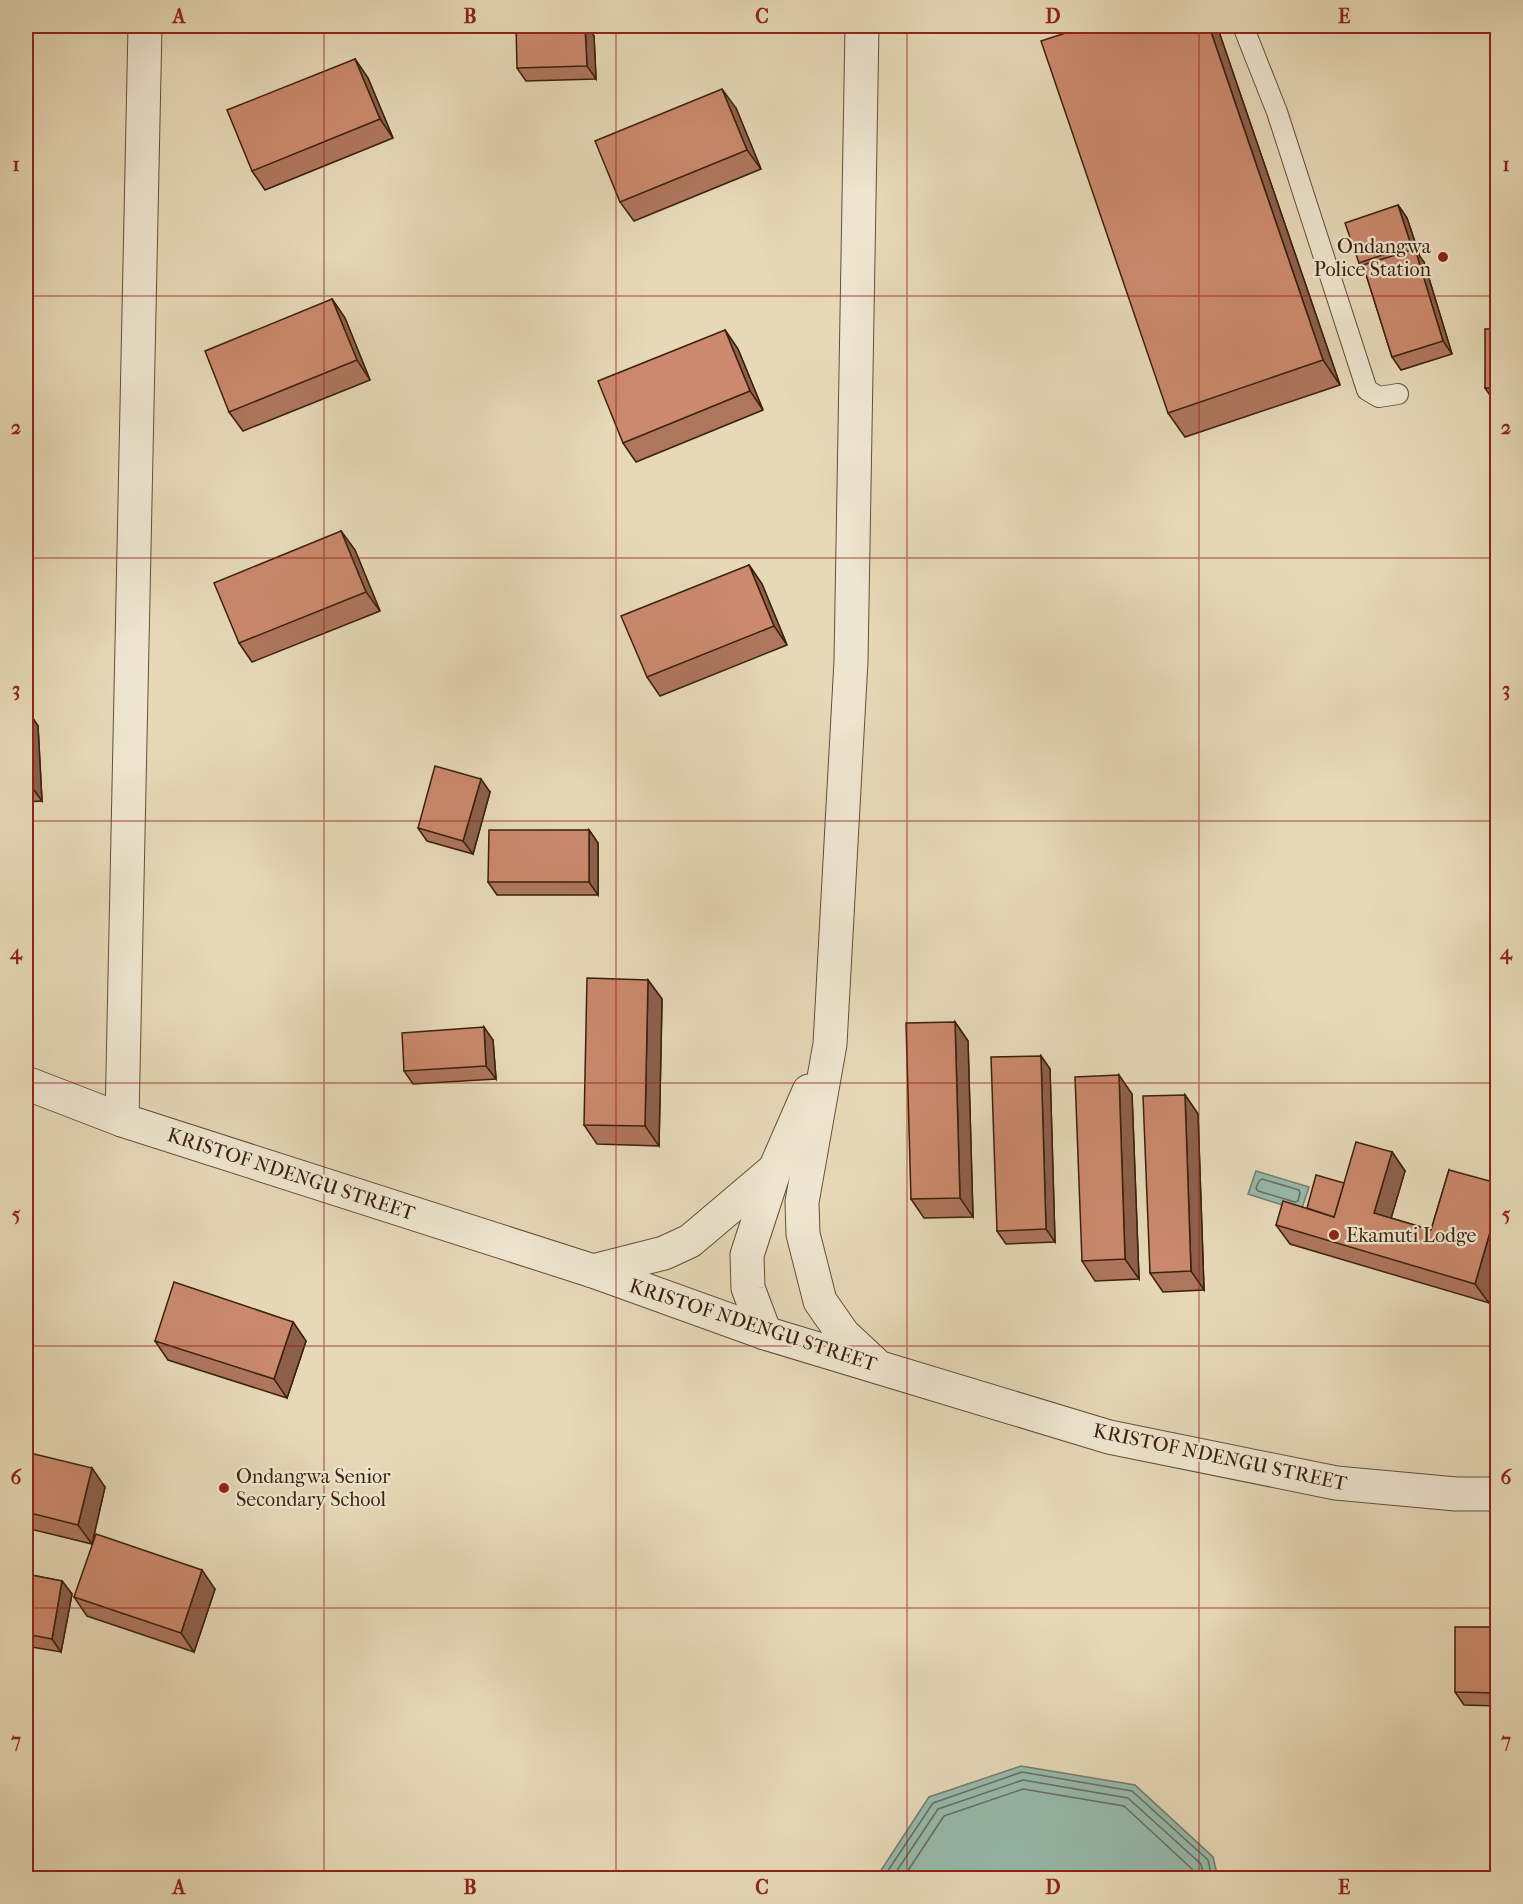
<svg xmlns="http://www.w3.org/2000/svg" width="1523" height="1904" viewBox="0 0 1523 1904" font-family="'IM FELL French Canon',serif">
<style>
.water{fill:#97baad;stroke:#727d6d;stroke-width:1.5}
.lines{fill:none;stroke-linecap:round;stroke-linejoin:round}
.shore{stroke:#686e5c;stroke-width:1.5}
.lane-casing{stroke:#654f37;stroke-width:22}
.street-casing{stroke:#654f37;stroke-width:35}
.lane{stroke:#efe6d1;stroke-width:20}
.street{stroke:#efe6d1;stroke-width:33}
.wall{fill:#af765e;stroke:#3a210c;stroke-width:1.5}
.shaded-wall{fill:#8e604c;stroke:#3a210c;stroke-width:1.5}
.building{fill:#cb896d;stroke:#3a210c;stroke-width:1.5}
.grid{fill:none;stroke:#8f2418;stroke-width:1.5;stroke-opacity:0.55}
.poi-dot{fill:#8f2418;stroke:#efe6d1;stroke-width:2}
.labels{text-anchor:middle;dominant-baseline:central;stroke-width:4.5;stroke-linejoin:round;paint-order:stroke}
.poi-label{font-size:20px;fill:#3a210c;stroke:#efe6d1;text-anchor:start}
.street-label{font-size:20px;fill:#3a210c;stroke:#efe6d1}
.neatline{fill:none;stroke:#8f2418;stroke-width:2}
.grid-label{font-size:20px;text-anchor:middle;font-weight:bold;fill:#8f2418}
</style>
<rect width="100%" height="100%" fill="#e7d9b8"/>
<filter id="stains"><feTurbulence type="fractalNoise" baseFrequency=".00333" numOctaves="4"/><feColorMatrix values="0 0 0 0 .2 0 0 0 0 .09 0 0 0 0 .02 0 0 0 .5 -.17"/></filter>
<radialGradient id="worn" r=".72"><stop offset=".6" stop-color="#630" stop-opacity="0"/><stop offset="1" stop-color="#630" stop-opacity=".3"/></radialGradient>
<g class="water">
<path d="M1256,1171L1309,1187L1301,1211L1248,1194Z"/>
<path d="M1021,1766L1135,1785L1213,1857L1218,1878H876L929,1797Z"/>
</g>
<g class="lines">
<g class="shore">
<path d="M1262,1179L1299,1190L1300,1193L1298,1201L1295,1202L1258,1191L1256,1188L1259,1181Z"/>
<path d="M883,1878L933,1803L1022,1772L1132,1791L1208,1860L1212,1878"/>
<path d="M892,1878L938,1809L1023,1780L1128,1798L1201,1864L1204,1878"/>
<path d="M903,1878L944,1816L1023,1789L1124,1806L1192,1869L1195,1878"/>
</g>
<defs>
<path id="lane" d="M1243,26L1277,112L1367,390L1379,397L1398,394"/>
<g id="street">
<path d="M862,26L851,661L830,1044L802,1202L803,1234L820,1301L843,1334L874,1363"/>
<path d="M26,1083L122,1120L593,1271L765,1333L1109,1437L1336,1483L1456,1494H1498"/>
<path d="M122,1120L145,26"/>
<path d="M593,1271L664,1253L690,1241L775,1169"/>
<path d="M765,1333L748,1288L747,1255L775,1169L809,1091"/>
</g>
</defs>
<use href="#lane" class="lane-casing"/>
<use href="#street" class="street-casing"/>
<use href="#lane" class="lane"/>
<use href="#street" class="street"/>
</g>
<g class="wall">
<path d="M1217,26L1340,385L1185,437L1168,413Z"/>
<path d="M594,36L596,79L526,81L517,68Z"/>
<path d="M355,59L368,78L393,138L265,190L252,171Z"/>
<path d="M736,108L761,169L634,221L620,202Z"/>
<path d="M1398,205L1407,218L1420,257L1424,262L1452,354L1401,370L1392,357L1365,271L1359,263Z"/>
<path d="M332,299L345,318L370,380L243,431L229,412Z"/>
<path d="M1497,329V401H1494L1485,388Z"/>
<path d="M725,330L738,349L763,410L636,462L623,443Z"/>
<path d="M341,531L355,550L380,611L252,662L239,643Z"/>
<path d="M749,565L762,584L787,645L660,696L647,677Z"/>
<path d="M26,708L38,726L42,801L26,802Z"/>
<path d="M490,792L473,854L427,841L418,828Z"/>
<path d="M589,830L598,843V895H497L488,882Z"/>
<path d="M648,980L662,999L659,1146L597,1144L584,1125Z"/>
<path d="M955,1022L968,1041L973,1217L924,1218L911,1199Z"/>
<path d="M493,1040L496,1079L413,1084L404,1071Z"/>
<path d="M1041,1056L1050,1069L1055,1242L1006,1244L997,1231Z"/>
<path d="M1132,1094L1139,1279L1095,1281L1082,1261Z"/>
<path d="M1185,1095L1198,1114L1204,1290L1163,1292L1150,1273Z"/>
<path d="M1392,1152L1405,1171L1391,1218L1431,1230L1449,1170L1489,1303L1290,1244L1276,1225L1307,1208Z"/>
<path d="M293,1322L306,1341L287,1398L168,1360L155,1341Z"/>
<path d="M26,1452L105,1487L92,1544L26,1528Z"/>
<path d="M26,1574L62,1581L72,1594L61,1652L26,1646Z"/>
<path d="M215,1589L194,1652L87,1616L74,1597Z"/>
<path d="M1497,1627V1706L1464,1705L1455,1692Z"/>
</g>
<g class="shaded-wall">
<path d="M585,26H587L594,36L596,79L587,66Z"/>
<path d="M1209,26H1217L1340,385L1323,360Z"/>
<path d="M355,59L368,78L393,138L380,119Z"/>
<path d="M722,89L736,108L761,169L747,150Z"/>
<path d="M1398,205L1407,218L1420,257L1424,262L1452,354L1443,341L1415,250L1411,245Z"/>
<path d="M332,299L345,318L370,380L357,360Z"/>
<path d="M725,330L738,349L763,410L750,391Z"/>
<path d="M341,531L355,550L380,611L366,592Z"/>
<path d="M749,565L762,584L787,645L774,626Z"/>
<path d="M26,708L38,726L42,801L28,782Z"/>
<path d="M481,779L490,792L473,854L463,841Z"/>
<path d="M589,830L598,843V895L589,882Z"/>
<path d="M648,980L662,999L659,1146L645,1126Z"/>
<path d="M955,1022L968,1041L973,1217L960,1198Z"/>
<path d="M484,1027L493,1040L496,1079L486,1066Z"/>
<path d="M1041,1056L1050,1069L1055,1242L1046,1229Z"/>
<path d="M1119,1075L1132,1094L1139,1279L1125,1259Z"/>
<path d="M1185,1095L1198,1114L1204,1290L1191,1271Z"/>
<path d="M1392,1152L1405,1171L1387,1232L1374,1213Z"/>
<path d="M1497,1208V1273L1489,1303L1475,1284Z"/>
<path d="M293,1322L306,1341L287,1398L274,1379Z"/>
<path d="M92,1468L105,1487L92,1544L78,1525Z"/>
<path d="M202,1570L215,1589L194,1652L181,1633Z"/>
<path d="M62,1581L72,1594L61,1652L52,1639Z"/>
</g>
<g class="building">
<path d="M516,26H585L587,66L517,68Z"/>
<path d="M1087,26H1209L1323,360L1168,413L1041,41Z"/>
<path d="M355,59L380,119L252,171L227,110Z"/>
<path d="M722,89L747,150L620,202L595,141Z"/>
<path d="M1398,205L1411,245L1359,263L1345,223Z"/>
<path d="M1415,249L1443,341L1392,357L1363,265Z"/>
<path d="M332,299L357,360L229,412L205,351Z"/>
<rect x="1485" y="329" width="12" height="59"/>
<path d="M725,330L750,391L623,443L598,381Z"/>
<path d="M341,531L366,592L239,643L214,583Z"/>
<path d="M749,565L774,626L647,677L621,616Z"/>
<path d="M26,725L28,782H26Z"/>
<path d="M435,766L481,779L463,841L418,828Z"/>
<path d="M489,830H589V882H488Z"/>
<path d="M587,978L648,980L645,1126L584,1125Z"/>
<path d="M955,1022L960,1198L911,1199L906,1023Z"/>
<path d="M484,1027L486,1066L404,1071L402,1033Z"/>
<path d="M1041,1056L1046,1229L997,1231L991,1057Z"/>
<path d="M1119,1075L1125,1259L1082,1261L1075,1077Z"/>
<path d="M1185,1095L1191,1271L1150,1273L1143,1096Z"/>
<path d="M1356,1142L1392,1152L1374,1213L1431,1230L1449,1170L1497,1183V1208L1475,1284L1276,1225L1283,1201L1334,1217Z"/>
<path d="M1316,1175L1344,1183L1334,1217L1307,1208Z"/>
<path d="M174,1282L293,1322L274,1379L155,1341Z"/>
<path d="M26,1452L92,1468L78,1525L26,1512Z"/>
<path d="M96,1534L202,1570L181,1633L74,1597Z"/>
<path d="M26,1574L62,1581L52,1639L26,1634Z"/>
<path d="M1455,1627H1497V1693L1455,1692Z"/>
</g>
<path class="grid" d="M324,26V1878M616,26V1878M907,26V1878M1199,26V1878M26,296H1498M26,558H1498M26,821H1498M26,1083H1498M26,1346H1498M26,1608H1498"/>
<g class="poi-dot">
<circle cx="1443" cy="257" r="6"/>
<circle cx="1334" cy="1235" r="6"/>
<circle cx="224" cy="1488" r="6"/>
</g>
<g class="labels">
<g class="poi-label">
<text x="1431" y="246" text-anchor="end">Ondangwa<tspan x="1431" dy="23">Police Station</tspan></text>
<text x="1346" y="1235">Ekamuti Lodge</text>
<text x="236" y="1476">Ondangwa Senior<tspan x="236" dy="23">Secondary School</tspan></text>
</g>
<g class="street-label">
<text transform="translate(291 1174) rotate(18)">KRISTOF NDENGU STREET</text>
<text transform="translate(753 1325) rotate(18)">KRISTOF NDENGU STREET</text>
<text transform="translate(1220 1457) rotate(12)">KRISTOF NDENGU STREET</text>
</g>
</g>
<rect width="1523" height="1904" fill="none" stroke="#e7d9b8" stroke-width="66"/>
<rect x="33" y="33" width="1457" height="1838" class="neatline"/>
<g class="grid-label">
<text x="179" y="23">A</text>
<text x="470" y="23">B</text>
<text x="762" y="23">C</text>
<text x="1053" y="23">D</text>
<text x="1344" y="23">E</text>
<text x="16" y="171">1</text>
<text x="1506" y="171">1</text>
<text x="16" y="434">2</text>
<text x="1506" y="434">2</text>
<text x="16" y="696">3</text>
<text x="1506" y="696">3</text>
<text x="16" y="959">4</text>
<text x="1506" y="959">4</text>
<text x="16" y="1221">5</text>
<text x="1506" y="1221">5</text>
<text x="16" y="1484">6</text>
<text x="1506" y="1484">6</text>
<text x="16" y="1747">7</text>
<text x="1506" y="1747">7</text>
<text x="179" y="1894">A</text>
<text x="470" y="1894">B</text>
<text x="762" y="1894">C</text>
<text x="1053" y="1894">D</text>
<text x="1344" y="1894">E</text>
</g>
<rect width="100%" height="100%" filter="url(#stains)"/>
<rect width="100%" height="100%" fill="url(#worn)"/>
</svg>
